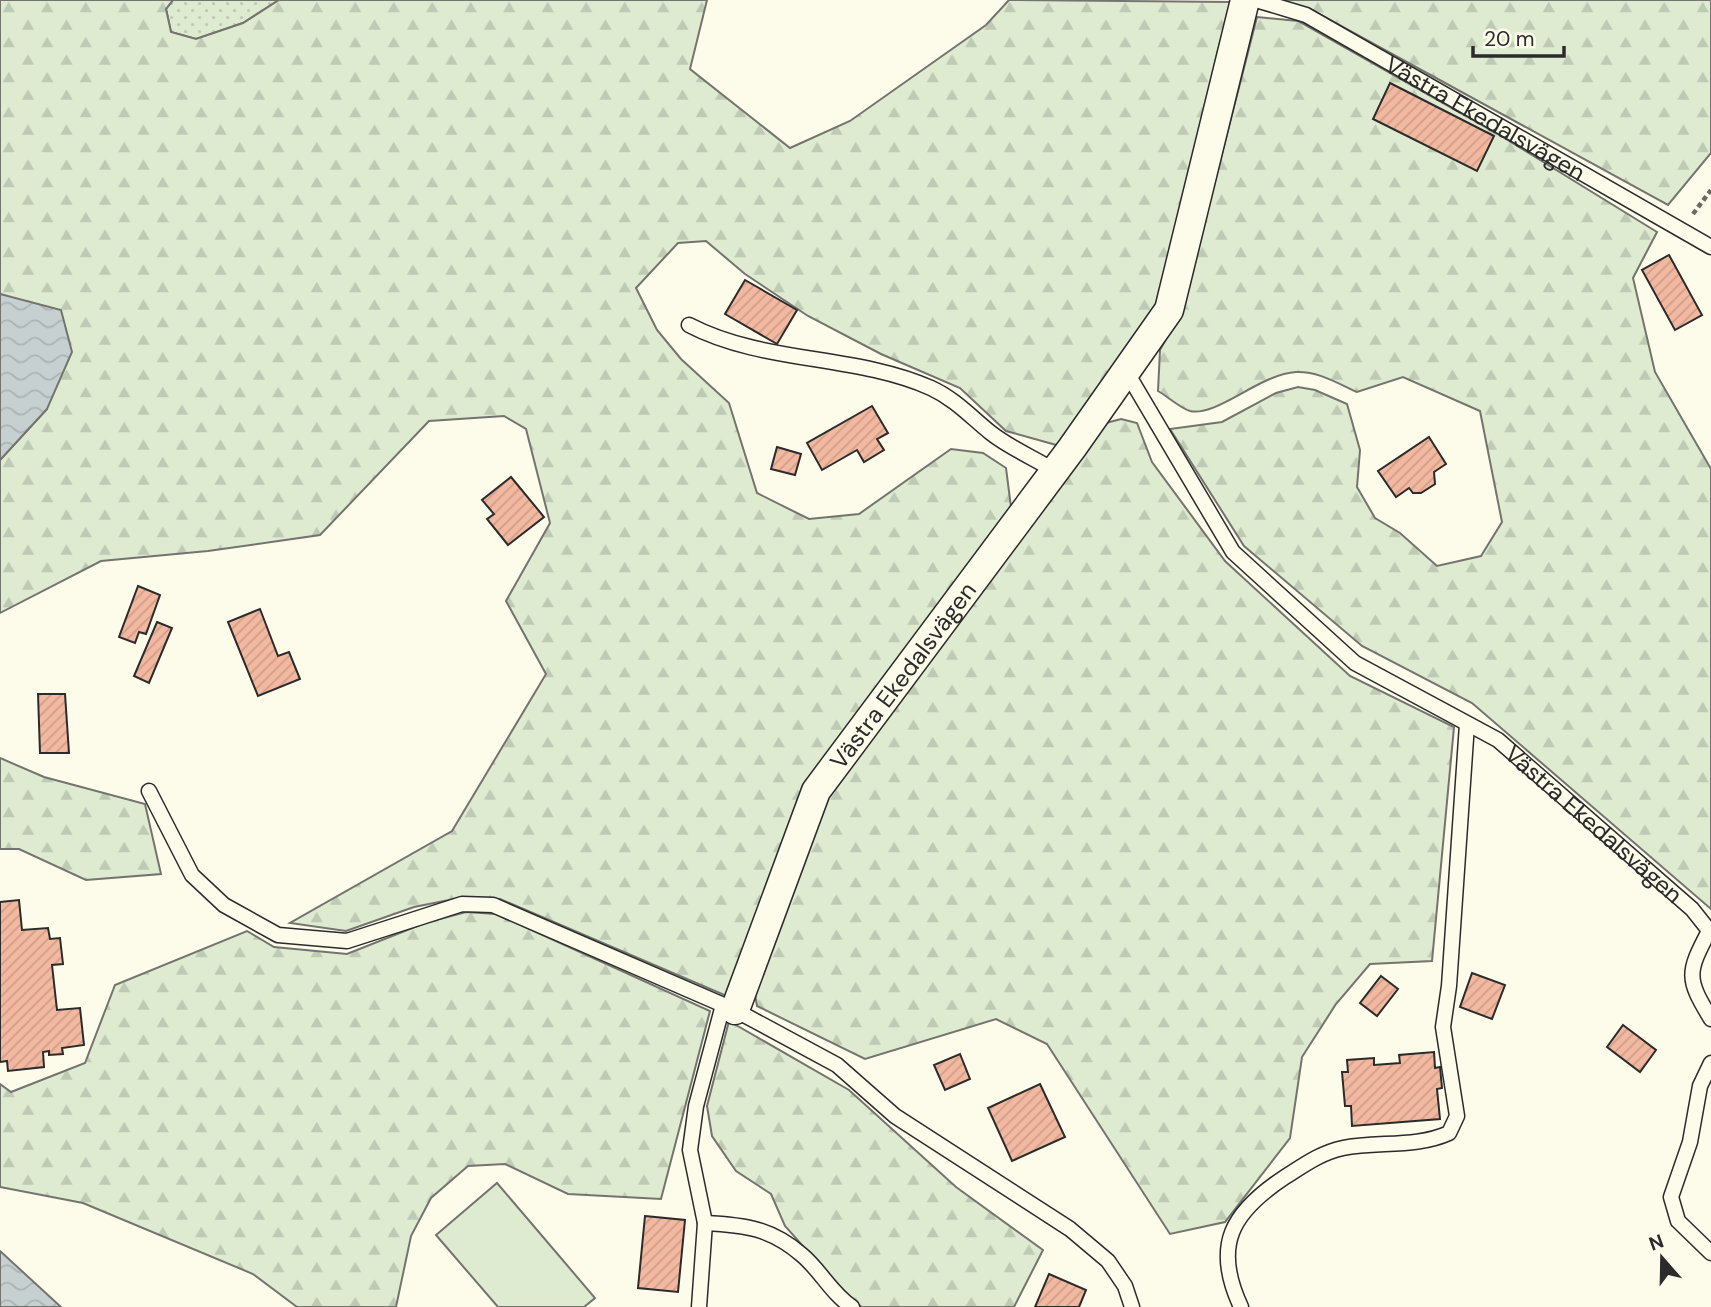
<svg xmlns="http://www.w3.org/2000/svg" width="1711" height="1307" viewBox="0 0 1711 1307" font-family="'DM Sans',sans-serif">
<style>
.grass{fill:url(#grass-dots);stroke:#74746e;stroke-width:2}
.forest{fill:url(#forest-firs);stroke:#74746e;stroke-width:2}
.green{fill:#deebd1;stroke:#74746e;stroke-width:2}
.water{fill:url(#water-waves);stroke:#74746e;stroke-width:2}
.building{fill:url(#building-hatch);stroke:#2b2b2b;stroke-width:2}
.lines{fill:none;stroke-linecap:round;stroke-linejoin:round}
.lane-casing{stroke:#2b2b2b;stroke-width:17}
.street-casing{stroke:#2b2b2b;stroke-width:31}
.path{stroke:#6a6964;stroke-width:4.5;stroke-dasharray:5 3.5;stroke-linecap:butt}
.lane{stroke:#fdfbea;stroke-width:14}
.street{stroke:#fdfbea;stroke-width:28}
.labels{text-anchor:middle;dominant-baseline:central;stroke-width:5;stroke-linejoin:round;paint-order:stroke}
.street-label{font-size:24px;fill:#2b2b2b;stroke:#fdfbea}
</style>
<defs>
<pattern id="grass-dots" width="8" height="8" patternUnits="userSpaceOnUse" patternTransform="scale(1.75)"><rect width="8" height="8" fill="#deebd1"/><path d="M2 2h.1M6 6h.1" fill="none" stroke="#bfcab4" stroke-width="1.8" stroke-linecap="round"/></pattern>
<pattern id="forest-firs" width="22" height="20" patternUnits="userSpaceOnUse" patternTransform="scale(1.75)"><rect width="22" height="20" fill="#deebd1"/><path d="M5 1l3.5 6h-7zM16 11l3.5 6h-7z" fill="#bfcab4"/></pattern>
<pattern id="water-waves" width="16" height="10" patternUnits="userSpaceOnUse" patternTransform="scale(1.75)"><rect width="16" height="10" fill="#c7d0d0"/><path d="M0 5q4-4 8 0t8 0" fill="none" stroke="#abb3b3"/></pattern>
<pattern id="building-hatch" width="6" height="6" patternUnits="userSpaceOnUse" patternTransform="scale(1.75)"><rect width="6" height="6" fill="#f2b8a0"/><path d="M-1 1l2-2M0 6l6-6M5 7l2-2" fill="none" stroke="#d09e8a"/></pattern>
</defs>
<rect width="100%" height="100%" fill="#fdfbea"/>
<path class="grass" d="M173,0H279L243,23L196,39L171,32L166,9Z"/>
<g class="forest">
<path d="M0,0H173L166,9L171,32L196,39L243,23L279,0H707L690,69L790,148L850,121L986,25L1009,0L1231,2L1217,54L1163,306L1060,446L1006,431L960,388L881,354L808,316L745,274L706,241L678,243L636,288L657,330L681,359L729,403L757,493L809,519L859,514L951,449L983,453L1006,468L1011,507L804,788L729,997L500,899L464,897L414,907L346,931L290,923L452,831L546,674L506,601L550,523L526,429L504,416L429,421L320,535L208,551L101,561L0,613V460L47,409L15,299L0,294Z"/>
<path d="M1278,0H1711V153L1668,205L1310,9Z"/>
<path d="M1257,17L1298,21L1501,136L1657,232L1633,278L1655,372L1711,469V909L1472,703L1362,646L1244,546L1170,429L1222,422L1276,393L1298,387L1315,390L1347,404L1360,450L1357,487L1375,518L1400,533L1437,566L1481,556L1502,522L1480,411L1403,377L1357,392C1337,383 1318,371 1296,372C1260,374 1217,417 1190,411C1180,408 1167,396 1158,391L1160,350L1182,310Z"/>
<path d="M1121,419L1137,423L1152,462L1225,561L1350,676L1454,727L1432,961L1370,964L1336,1004L1302,1057L1290,1138L1225,1222L1170,1234L1047,1044L996,1019L865,1059L757,1006L754,988L822,799L1106,423Z"/>
<path d="M0,758L44,777L145,804L161,874L86,880L19,849H0Z"/>
<path d="M466,912L496,914L710,1011L661,1199L568,1194L505,1164L468,1166L431,1198L411,1236L396,1307H297L253,1274L83,1203L0,1187V1084L11,1092L85,1063L115,985L247,931L274,947L347,954L425,923Z"/>
<path d="M729,1021L849,1090L956,1187L1043,1250L1014,1307H862L852,1301L785,1226L771,1194L736,1171L712,1136L707,1106Z"/>
</g>
<path class="green" d="M497,1183L595,1298L584,1307H498L436,1235Z"/>
<g class="water">
<path d="M0,294L61,310L72,352L47,409L0,460Z"/>
<path d="M0,1251L61,1307H0Z"/>
</g>
<g class="building">
<path d="M1390,83L1494,136L1477,171L1373,119Z"/>
<path d="M1669,255L1702,315L1675,330L1642,270Z"/>
<path d="M745,280L797,310L777,344L725,314Z"/>
<path d="M872,406L888,433L877,439L884,450L864,462L857,450L822,470L807,443Z"/>
<path d="M1429,437L1446,464L1434,472L1435,484L1421,493H1413L1409,488L1396,497L1378,471Z"/>
<path d="M777,447L801,454L795,475L771,469Z"/>
<path d="M511,477L544,517L508,545L487,519L494,514L482,500Z"/>
<path d="M138,586L160,595L146,634L139,632L135,643L119,637Z"/>
<path d="M260,609L278,656L289,652L300,679L258,696L228,622Z"/>
<path d="M157,622L172,628L149,683L134,676Z"/>
<path d="M38,694H65L69,753H40Z"/>
<path d="M19,900L22,930L48,928L50,939L60,938L63,964L52,965L57,1010L80,1008L84,1045L62,1048L63,1054L49,1055V1051L43,1052L44,1067L8,1071L7,1061L0,1062V902Z"/>
<path d="M1472,973L1505,985L1492,1019L1460,1007Z"/>
<path d="M1381,976L1398,989L1377,1016L1360,1003Z"/>
<path d="M1623,1025L1656,1050L1640,1072L1607,1047Z"/>
<path d="M1434,1052L1435,1068L1440,1067L1442,1088L1437,1089L1440,1119L1352,1126L1351,1106H1345L1342,1072H1348L1347,1060L1374,1058V1065L1400,1063L1399,1055Z"/>
<path d="M960,1054L970,1079L945,1090L934,1065Z"/>
<path d="M1040,1084L1065,1137L1012,1161L988,1108Z"/>
<path d="M645,1216L685,1220L678,1292L638,1288Z"/>
<path d="M1049,1274L1086,1290L1079,1307H1035Z"/>
</g>
<g class="lines">
<defs>
<g id="lane">
<path id="s1" d="M1256,0L1306,15L1711,247"/>
<path d="M689,325C764,364 854,354 931,388C955,399 971,417 991,433C1010,448 1034,458 1055,471"/>
<path id="s2" d="M1126,371L1233,552L1355,663L1498,740L1692,909L1711,933"/>
<path d="M149,791L192,875L224,905L278,935L347,941L462,904L493,905L735,1010L837,1065L895,1116L1070,1229L1108,1261L1125,1286L1132,1307"/>
<path d="M1709,931C1687,973 1686,978 1711,1019"/>
<path d="M1711,1063L1700,1086L1690,1142L1671,1197L1678,1221L1711,1253"/>
<path d="M705,1223C745,1225 771,1228 802,1255C821,1271 831,1293 852,1307"/>
<path d="M699,1307L705,1223L690,1150L696,1106L723,1005"/>
<path d="M1241,1307C1212,1245 1232,1212 1285,1177C1304,1165 1320,1153 1343,1148C1378,1141 1416,1148 1449,1133L1457,1116L1443,1027L1449,986L1467,724"/>
</g>
<g id="street">
<path id="s3" d="M735,1010L816,791L1072,448L1169,310L1245,0"/>
</g>
</defs>
<use href="#lane" class="lane-casing"/>
<use href="#street" class="street-casing"/>
<path class="path" d="M1693,214L1711,190"/>
<use href="#lane" class="lane"/>
<use href="#street" class="street"/>
</g>
<g class="labels">
<g class="street-label">
<text stroke="none"><textPath href="#s1" startOffset="259">Västra Ekedalsvägen</textPath></text>
<text stroke="none"><textPath href="#s3" startOffset="378">Västra Ekedalsvägen</textPath></text>
<text stroke="none"><textPath href="#s2" startOffset="665">Västra Ekedalsvägen</textPath></text>
</g>
</g>
<g transform="translate(1662 1258) rotate(340)" stroke="#fdfbea" stroke-width="5" paint-order="stroke">
<path d="M0-5L12 26L0 18L-12 26Z" fill="#2b2b2b"/>
<text y="-10" font-size="19" font-weight="bold" text-anchor="middle" fill="#2b2b2b">N</text>
</g>
<path d="M1473 46v10h91v-10" fill="none" stroke="#2b2b2b" stroke-width="3.5"/>
<text x="1484" y="46" font-size="21" fill="#2b2b2b" stroke="#fdfbea" stroke-width="5" paint-order="stroke">20 m</text>
</svg>
